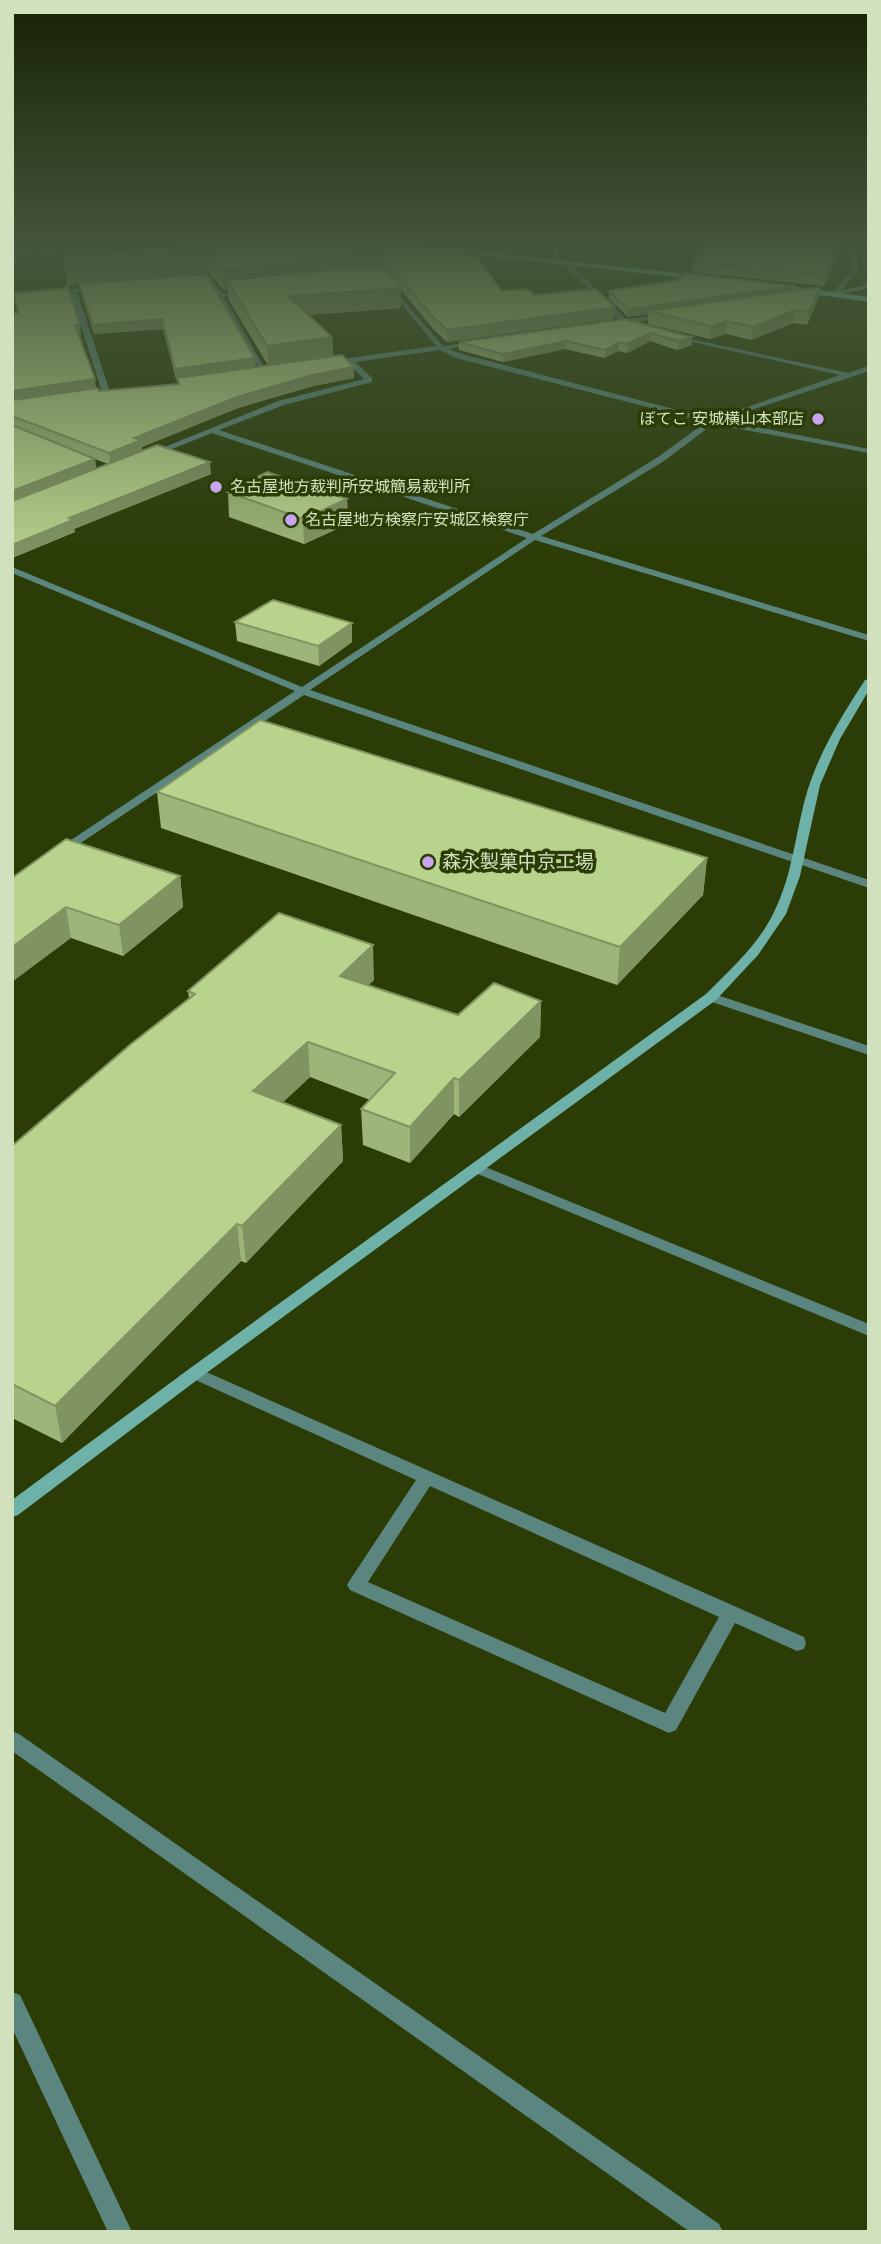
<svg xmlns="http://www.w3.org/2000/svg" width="881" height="2244" viewBox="0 0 881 2244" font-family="'Varela Round','Noto Sans JP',sans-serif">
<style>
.green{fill:#685082}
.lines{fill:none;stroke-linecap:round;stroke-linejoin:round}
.street{fill:#5b857f;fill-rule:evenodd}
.secondary{fill:#6db1a9;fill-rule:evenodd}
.primary{fill:#79d3c9;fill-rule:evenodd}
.wall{fill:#9db578;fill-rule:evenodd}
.shaded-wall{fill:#809462}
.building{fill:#b7d38c;stroke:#809462;stroke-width:2}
.poi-dot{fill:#c8a5ee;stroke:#2b3c06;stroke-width:2.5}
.labels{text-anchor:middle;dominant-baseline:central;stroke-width:7;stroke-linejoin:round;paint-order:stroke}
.far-poi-label{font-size:16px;fill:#d1e0bd;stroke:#2b3c06;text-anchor:start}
.poi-label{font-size:19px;fill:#d1e0bd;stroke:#2b3c06;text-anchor:start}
</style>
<rect width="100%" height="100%" fill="#2b3c06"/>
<path class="green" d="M44,245H185L33,255Z"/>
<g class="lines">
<g class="street">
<path d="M31,245H37L12,266V260Z"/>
<path d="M558,245H564L554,263H550Z"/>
<path d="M851,245H857L858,270L838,294L817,296V294L834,291L852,270Z"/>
<path d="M564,262H568L626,319L667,314L670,316L633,323L631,326L612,324V322L619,320L564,264Z"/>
<path d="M210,276L222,293L246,290L249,292L224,297L268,374L261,372L208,280L192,282L189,280Z"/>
<path d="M390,285L443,346L477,341L481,343L449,349L462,354L712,419L840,375L674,338L672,335L848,373L869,366V371L721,420L869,449V453L713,424L664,461L541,536L869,635V641L535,540L310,690L869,880V888L304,695L64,854H56V850L295,691L12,573V567L302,687L527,538L212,433L152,457L145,455L278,401L364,379L348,363L330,365H327V361L436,346L388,288ZM440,350L456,358L706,422L658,457L533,534L219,430L284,405L372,382V378L355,362Z"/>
<path d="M98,286L100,289L77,292L111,395L107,397L103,395L70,292L52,294L49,292Z"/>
<path d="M711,993L869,1046V1055L706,1000L705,997Z"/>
<path d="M478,1164L869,1324V1336L473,1172L471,1169Z"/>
<path d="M195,1367L804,1637L806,1643L804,1649L797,1651L735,1623L676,1730L669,1733L350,1590L347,1585L350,1580L416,1480L189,1377L187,1373L189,1369ZM430,1486L719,1617L665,1713L368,1582Z"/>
<path d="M12,1731L19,1734L719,2224L723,2232H690L12,1751Z"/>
<path d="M12,1992L20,1995L132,2232H108L12,2028Z"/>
</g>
<g class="secondary">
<path d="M869,284V288L836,295L833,293Z"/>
<path d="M869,679V690L840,739L820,785L800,876L786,914L758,955L716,1000L201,1377L18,1515L12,1517V1500L189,1369L706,994C731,969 759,944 774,912C792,876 795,837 805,799C817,755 841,717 865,680Z"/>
</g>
<g class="primary">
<path d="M451,248L705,276L709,278L705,280L448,252Z"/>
<path d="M774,284L869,297V302L771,288Z"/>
</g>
</g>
<g class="wall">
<path d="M190,245L372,252V245L502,291L534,295L614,319L447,342L433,329L401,290V308L307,315L332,337L333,357L354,367V378L313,386L238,408L142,447V451L211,474L74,529L75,532L12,558V313H17L66,288L67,285ZM375,258L380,265H375ZM210,273L223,290H228V299L268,365L256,367L206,274L79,284L81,293L94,334L163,329L176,379H177L178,384L99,391L96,389L79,335H81L67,285ZM95,459L108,464L96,469Z"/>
<path d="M840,250L824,286L692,272L693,261Z"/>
<path d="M795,290L818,299L807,325L793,323L751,340L726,334L710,339L648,324V314L628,317L609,299V291Z"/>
<path d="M625,319L692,337V345L677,350L650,341L627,353L618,351L604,358L565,349L503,362L459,350V342Z"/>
<path d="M228,492L347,499L348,524L304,544L229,517Z"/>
<path d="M235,622L352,623V642L319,666L237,641Z"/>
<path d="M157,792L707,858L703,895L617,985L161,828Z"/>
<path d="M180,876L183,907L123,956L71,938L12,878Z"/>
<path d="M374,980L368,985L458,1015L541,1001L540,1037L459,1117L454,1114L410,1163L363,1145L361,1109L370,1100L310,1077L283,1102L341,1125L343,1161L246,1263L241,1261L62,1443L12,1418V1146L189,999L188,991Z"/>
</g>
<g class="shaded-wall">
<path d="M839,245H841L840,250L824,286L825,275Z"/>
<path d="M208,253L210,273L67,285L64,264Z"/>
<path d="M374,254L375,275L227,280L228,290H223L222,270Z"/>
<path d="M796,286L795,294L649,311L648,314L628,317V309Z"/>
<path d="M820,287L818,299L807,325L809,312Z"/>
<path d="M401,288V308L289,316L288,296Z"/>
<path d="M615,307L614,319L447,342V330Z"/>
<path d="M795,310L793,323L751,340L753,327Z"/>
<path d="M162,319L163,329L94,334L93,325Z"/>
<path d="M727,321L726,334L710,339L711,326Z"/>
<path d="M75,325H80L81,335L76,336Z"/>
<path d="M650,333V341L627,353V344Z"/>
<path d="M332,337L333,357L268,366L267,346Z"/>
<path d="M692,337V345L677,350L678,341Z"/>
<path d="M566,341L565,349L503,362V354Z"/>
<path d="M619,342L618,351L604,358L605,350Z"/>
<path d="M255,358L256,368L176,379L175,369Z"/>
<path d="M354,367V378L313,386L238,408L142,447L143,452L110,465L109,453L134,438L237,397L312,375Z"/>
<path d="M95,379L96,390L12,402V391Z"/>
<path d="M95,459L96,471L12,504V491Z"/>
<path d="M210,462L211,474L74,529L75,532L12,558V545L69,518Z"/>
<path d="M347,499L348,524L304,544L303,519Z"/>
<path d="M352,623V642L319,666L318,646Z"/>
<path d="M707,858L703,895L617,985L620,947Z"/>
<path d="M180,876L183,907L123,956L119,925Z"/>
<path d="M66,907L71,938L12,982V947Z"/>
<path d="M373,945L374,980L341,1011L340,976Z"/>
<path d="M541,1001L540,1037L459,1117V1080Z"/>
<path d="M308,1042L310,1077L256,1127L253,1091Z"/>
<path d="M454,1078V1114L410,1163V1127Z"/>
<path d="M341,1125L343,1161L246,1263L242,1226Z"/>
<path d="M237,1224L241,1261L62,1443L55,1406Z"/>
</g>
<g class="building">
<path d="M190,245H366L374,254L222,270L208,253L64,264V257Z"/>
<path d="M372,245H409L472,250L502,291L527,289L534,295L596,289L615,307L447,330L433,317Z"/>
<path d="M707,245H839L825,275L693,261Z"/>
<path d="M381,265L401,288L288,296L332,337L267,346L227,280Z"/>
<path d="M685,273L796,286L628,309L609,291L679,280Z"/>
<path d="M206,274L255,358L175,369L162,319L93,325L79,284Z"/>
<path d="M67,284L80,325H75L95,379L12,391V313H18L14,293L66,288Z"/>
<path d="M820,287L809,312L795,310L753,327L727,321L711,326L649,311Z"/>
<path d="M625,319L692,337L678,341L650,333L627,344L619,342L605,350L566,341L503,354L459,342Z"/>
<path d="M342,355L354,367L312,375L237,397L134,438L141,440L109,453L12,416V400L98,388L99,391L179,384L177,378Z"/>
<path d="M12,425L95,459L12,491Z"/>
<path d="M157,445L210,462L69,518L73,520L12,545V501Z"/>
<path d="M267,472L347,499L303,519L228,492Z"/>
<path d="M273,600L352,623L318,646L235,622Z"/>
<path d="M260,720L707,858L620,947L157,792Z"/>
<path d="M66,839L180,876L119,925L66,907L12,947V878Z"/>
<path d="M279,913L373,945L340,976L458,1015L494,983L541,1001L459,1080L454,1078L410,1127L361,1109L395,1073L308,1042L253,1091L341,1125L242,1226L237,1224L55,1406L12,1384V1146L131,1044L195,994L188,991Z"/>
</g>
<linearGradient id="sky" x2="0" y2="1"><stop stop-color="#182103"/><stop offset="0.44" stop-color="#44563b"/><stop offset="1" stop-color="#44563b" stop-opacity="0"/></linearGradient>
<rect width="881" height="559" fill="url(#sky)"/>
<g class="poi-dot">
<circle cx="818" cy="419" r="7"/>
<circle cx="216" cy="487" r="7"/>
<circle cx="291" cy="520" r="7"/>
<circle cx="428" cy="862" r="7"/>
</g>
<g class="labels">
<g class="far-poi-label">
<text x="804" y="419" text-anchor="end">ぼてこ 安城横山本部店</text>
<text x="230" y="487">名古屋地方裁判所安城簡易裁判所</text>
<text x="305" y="520">名古屋地方検察庁安城区検察庁</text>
</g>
<g class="poi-label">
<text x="442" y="862">森永製菓中京工場</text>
</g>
</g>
<rect width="881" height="2244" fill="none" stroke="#d1e0bd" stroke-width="28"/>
</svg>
